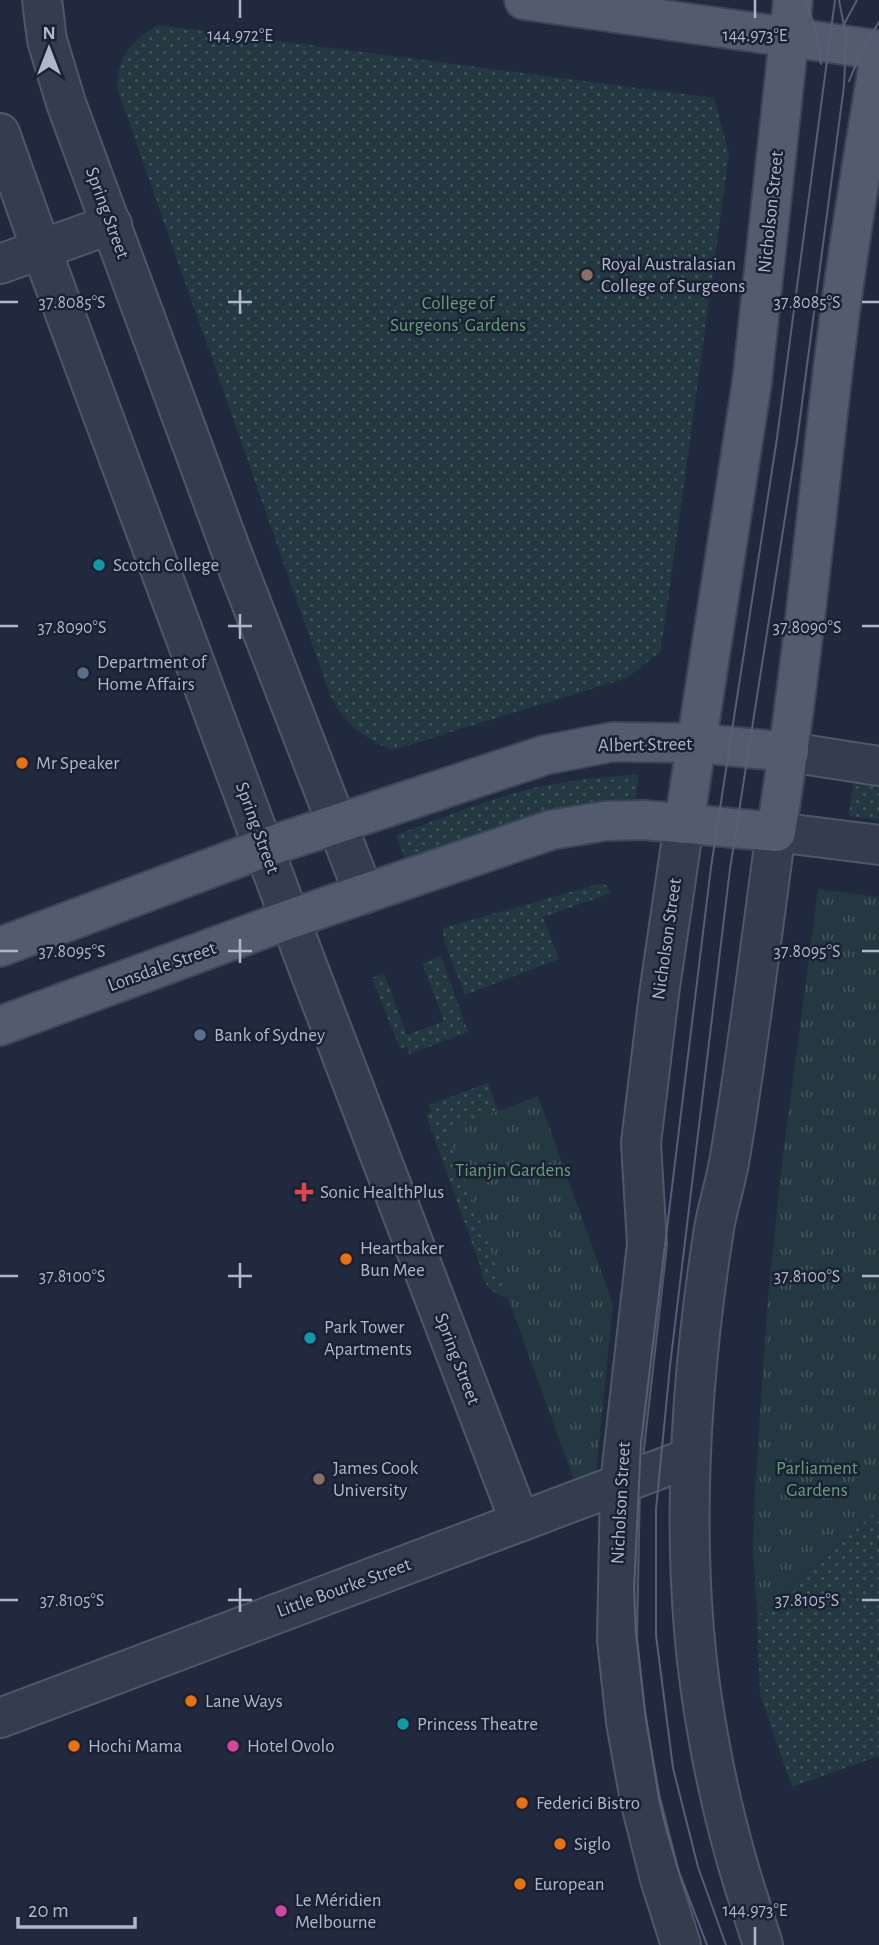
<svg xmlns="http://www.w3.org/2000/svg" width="879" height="1945" viewBox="0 0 879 1945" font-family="'Alegreya Sans',sans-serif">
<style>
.grass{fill:url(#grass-dots)}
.park{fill:url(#park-tufts)}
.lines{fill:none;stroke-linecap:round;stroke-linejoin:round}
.minor-casing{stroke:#505769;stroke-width:42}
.major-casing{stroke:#3e4557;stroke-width:42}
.minor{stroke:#353c4e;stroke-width:38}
.major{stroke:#535b6f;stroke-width:38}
.tram{stroke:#565f76;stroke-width:2}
.ticks{fill:none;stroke:#b1b7ca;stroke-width:2.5}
.education-dot{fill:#8d6e63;stroke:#1a2133;stroke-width:2.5}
.culture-dot{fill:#0f9aa8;stroke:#1a2133;stroke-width:2.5}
.service-dot{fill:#5c6f8a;stroke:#1a2133;stroke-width:2.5}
.food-dot{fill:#e8710a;stroke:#1a2133;stroke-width:2.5}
.health-dot{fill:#e0444e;stroke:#1a2133;stroke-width:2.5}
.hotel-dot{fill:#d1479c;stroke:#1a2133;stroke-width:2.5}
.labels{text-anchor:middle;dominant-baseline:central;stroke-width:5;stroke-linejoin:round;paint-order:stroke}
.street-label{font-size:19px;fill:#b1b7ca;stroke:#1a2133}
.poi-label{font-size:19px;fill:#b1b7ca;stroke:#1a2133;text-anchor:start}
.park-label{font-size:19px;fill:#659d7a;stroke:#1a2133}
.ticks-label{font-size:18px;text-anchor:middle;fill:#b1b7ca;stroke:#1a2133;stroke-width:5;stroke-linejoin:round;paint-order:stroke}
</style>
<defs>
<pattern id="grass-dots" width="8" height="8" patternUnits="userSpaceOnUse" patternTransform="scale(1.75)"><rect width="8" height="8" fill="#233840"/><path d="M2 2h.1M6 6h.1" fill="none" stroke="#41535a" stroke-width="1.8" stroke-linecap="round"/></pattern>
<pattern id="park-tufts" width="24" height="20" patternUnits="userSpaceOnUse" patternTransform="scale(1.75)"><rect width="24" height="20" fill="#233840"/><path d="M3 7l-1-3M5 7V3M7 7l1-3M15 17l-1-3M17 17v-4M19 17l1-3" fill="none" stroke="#41535a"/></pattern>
</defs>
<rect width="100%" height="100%" fill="#21293f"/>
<g class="grass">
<path d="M157,25L714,98L729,154L666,615L660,652L627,678L392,750C361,736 346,726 330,695L117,88C117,56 131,42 157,25Z"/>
<path d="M639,774L634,811L406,861L396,835C443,818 489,798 538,787C572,780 605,777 639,774Z"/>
<path d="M853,783L879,787V820L849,816Z"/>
<path d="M599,884L606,885L611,893L543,917L559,959L465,995L444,941L443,928Z"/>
<path d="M441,956L468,1032L409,1054L407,1047L400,1048L372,978L384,973L407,1035L444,1021L422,963Z"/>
<path d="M488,1083L547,1247L509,1298C492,1294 483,1286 481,1268L426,1115L431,1112L428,1105Z"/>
<path d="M879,1509V1756L792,1787L760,1694L757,1616Z"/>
</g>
<g class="park">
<path d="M818,889L879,897V1509L757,1616L753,1549L755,1489L768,1296L782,1163Z"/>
<path d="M538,1096L613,1304L596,1474L575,1483L447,1130Z"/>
</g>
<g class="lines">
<defs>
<g id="minor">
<path d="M42,0L47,40L66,103L232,553L364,894"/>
<path d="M0,133L41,249L306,962L520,1522"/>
<path d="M0,264L112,224"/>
<path d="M789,752L879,766"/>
<path d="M0,1718L689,1458"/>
<path d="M681,1945L660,1879L640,1800L626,1722L617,1640L620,1484L647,1244L641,1143L659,994L684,824"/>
<path d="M763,1945C754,1916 744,1887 736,1858C716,1788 700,1703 694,1630C683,1496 693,1362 714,1229C718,1205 726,1182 730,1157C748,1049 761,940 776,832L879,845"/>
</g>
<g id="major">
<path d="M524,0L879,50"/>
<path d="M684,824L752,382L793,0"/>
<path d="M0,947L264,848L545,755L612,742L697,743L789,752"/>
<path d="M0,1026L290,919L551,830L605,821L644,820L776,832C801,678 815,524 833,369C845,266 862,163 879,61"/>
</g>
</defs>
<use href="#minor" class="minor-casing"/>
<use href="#major" class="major-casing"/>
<use href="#minor" class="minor"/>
<use href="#major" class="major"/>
<g class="tram">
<path d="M805,0L815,27L821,64"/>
<path d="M843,26L857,0"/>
<path d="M849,81L863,48L879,22"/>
<path d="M707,1945L679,1872L667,1832L659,1799L645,1711L636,1633L634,1589L641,1442L711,867L777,438L835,0"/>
<path d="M726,1945L698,1867L673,1768L656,1635V1509L670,1366L730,869L797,441L844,86L846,36L839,0"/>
</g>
</g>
<path class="ticks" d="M240,0V18M755,0V18M240,290V314M0,302H18M228,302H252M862,302H879M240,614V639M0,626H18M228,626H252M862,626H879M240,939V963M0,951H18M228,951H252M862,951H879M240,1263V1288M0,1276H18M228,1276H252M862,1276H879M240,1588V1612M0,1600H18M228,1600H252M862,1600H879M755,1927V1945"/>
<g class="education-dot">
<circle cx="587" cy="275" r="7"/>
<circle cx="319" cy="1479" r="7"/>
</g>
<g class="culture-dot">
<circle cx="99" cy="565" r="7"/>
<circle cx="310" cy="1338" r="7"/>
<circle cx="403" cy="1724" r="7"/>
</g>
<g class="service-dot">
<circle cx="83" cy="673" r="7"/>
<circle cx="200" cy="1035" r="7"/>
</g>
<g class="food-dot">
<circle cx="22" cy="763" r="7"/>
<circle cx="346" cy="1259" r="7"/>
<circle cx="191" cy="1701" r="7"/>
<circle cx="74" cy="1746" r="7"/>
<circle cx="522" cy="1803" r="7"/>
<circle cx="560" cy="1844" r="7"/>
<circle cx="520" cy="1884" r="7"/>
</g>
<path class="health-dot" d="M300.5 1181.5h7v7h7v7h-7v7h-7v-7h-7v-7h7z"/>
<g class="hotel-dot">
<circle cx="233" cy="1746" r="7"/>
<circle cx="281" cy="1911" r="7"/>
</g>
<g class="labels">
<g class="street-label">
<text transform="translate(771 212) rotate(-84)">Nicholson Street</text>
<text transform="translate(107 213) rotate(70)">Spring Street</text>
<text transform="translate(645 745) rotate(-1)">Albert Street</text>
<text transform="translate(257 828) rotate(70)">Spring Street</text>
<text transform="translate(667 939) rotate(-82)">Nicholson Street</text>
<text transform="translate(162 967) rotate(-20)">Lonsdale Street</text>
<text transform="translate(457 1359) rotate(69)">Spring Street</text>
<text transform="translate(621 1503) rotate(-87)">Nicholson Street</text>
<text transform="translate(344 1588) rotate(-20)">Little Bourke Street</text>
</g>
<g class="poi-label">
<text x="601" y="264">Royal Australasian<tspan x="601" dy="22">College of Surgeons</tspan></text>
<text x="113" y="565">Scotch College</text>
<text x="97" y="662">Department of<tspan x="97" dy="22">Home Affairs</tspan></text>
<text x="36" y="763">Mr Speaker</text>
<text x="214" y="1035">Bank of Sydney</text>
<text x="320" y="1192">Sonic HealthPlus</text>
<text x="360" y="1248">Heartbaker<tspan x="360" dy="22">Bun Mee</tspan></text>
<text x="324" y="1327">Park Tower<tspan x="324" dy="22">Apartments</tspan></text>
<text x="333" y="1468">James Cook<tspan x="333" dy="22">University</tspan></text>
<text x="205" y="1701">Lane Ways</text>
<text x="417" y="1724">Princess Theatre</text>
<text x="88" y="1746">Hochi Mama</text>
<text x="247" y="1746">Hotel Ovolo</text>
<text x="536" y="1803">Federici Bistro</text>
<text x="574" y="1844">Siglo</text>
<text x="534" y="1884">European</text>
<text x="295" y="1900">Le Méridien<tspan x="295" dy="22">Melbourne</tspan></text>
</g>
<g class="park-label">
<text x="458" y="303">College of<tspan x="458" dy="22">Surgeons' Gardens</tspan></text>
<text x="513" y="1170">Tianjin Gardens</text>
<text x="817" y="1468">Parliament<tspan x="817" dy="22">Gardens</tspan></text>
</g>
</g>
<g class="ticks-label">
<text x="240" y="41">144.972°E</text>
<text x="755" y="41">144.973°E</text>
<text x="72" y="308">37.8085°S</text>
<text x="807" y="308">37.8085°S</text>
<text x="72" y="633">37.8090°S</text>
<text x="807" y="633">37.8090°S</text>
<text x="72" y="957">37.8095°S</text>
<text x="807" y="957">37.8095°S</text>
<text x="72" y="1282">37.8100°S</text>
<text x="807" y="1282">37.8100°S</text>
<text x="72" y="1606">37.8105°S</text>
<text x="807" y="1606">37.8105°S</text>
<text x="755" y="1916">144.973°E</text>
</g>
<g transform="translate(49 49)" stroke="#1a2133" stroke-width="5" paint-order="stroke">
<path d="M0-5L12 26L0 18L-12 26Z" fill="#b1b7ca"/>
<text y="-10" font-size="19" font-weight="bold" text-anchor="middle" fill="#b1b7ca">N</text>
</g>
<path d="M18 1917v10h117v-10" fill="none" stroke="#b1b7ca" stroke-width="3.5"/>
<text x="28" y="1917" font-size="21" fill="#b1b7ca" stroke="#1a2133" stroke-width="5" paint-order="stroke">20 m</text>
</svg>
